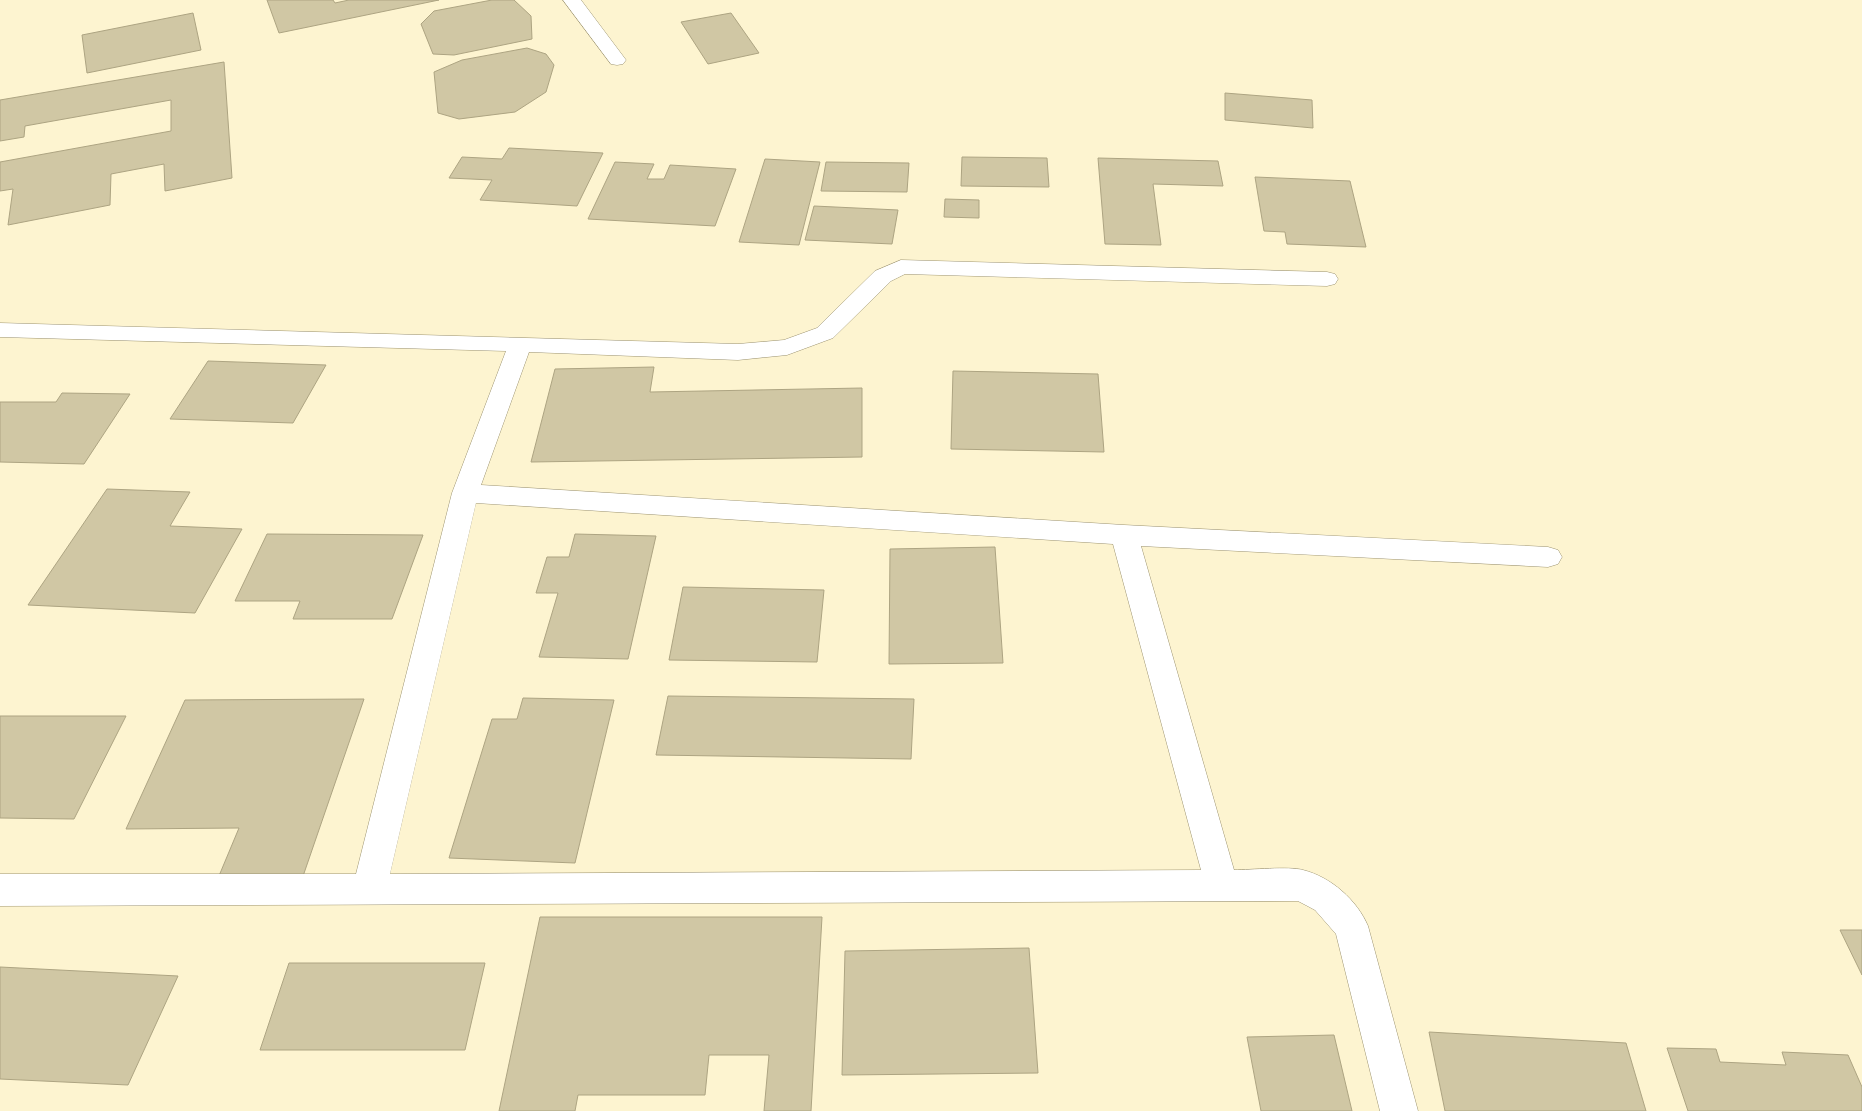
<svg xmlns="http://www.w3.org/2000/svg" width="1862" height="1111" viewBox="0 0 1862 1111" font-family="'Times New Roman',serif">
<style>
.building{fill:#d0c7a4;stroke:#ada482}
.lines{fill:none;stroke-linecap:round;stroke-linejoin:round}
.street-casing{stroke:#9d9472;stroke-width:1}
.street{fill:#fff;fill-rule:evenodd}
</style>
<rect width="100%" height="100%" fill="#fdf4d0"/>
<g class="building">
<path d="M267,0H333L335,3L349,0H439L279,33Z"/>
<path d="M492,0H514L531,16L532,39L454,55L433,54L421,24L434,11Z"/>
<path d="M193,13L201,50L87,73L82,35Z"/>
<path d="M731,13L759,53L708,64L681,22Z"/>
<path d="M527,48L546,54L554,65L546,92L515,112L459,119L438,113L434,72L462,60Z"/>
<path d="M224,62L232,178L165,191L164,164L111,174L110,205L8,225L13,189L0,191V162L171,131V100L25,126L24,137L0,141V100Z"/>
<path d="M1225,93L1312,100L1313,128L1225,120Z"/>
<path d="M509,148L603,153L577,206L480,200L492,180L449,178L462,157L502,159Z"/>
<path d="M962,157L1047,158L1049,187L961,186Z"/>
<path d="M1098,158L1218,161L1223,186L1153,184L1161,245L1105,244Z"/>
<path d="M765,159L820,162L799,245L739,242Z"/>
<path d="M615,162L654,164L647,179H664L670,165L736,169L715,226L588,219Z"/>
<path d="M826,162L909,163L907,192L821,191Z"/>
<path d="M1255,177L1350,181L1366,247L1287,244L1285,232L1264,231Z"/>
<path d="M945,199L979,200V218L944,217Z"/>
<path d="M814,206L898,210L892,244L805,240Z"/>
<path d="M208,361L326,365L293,423L170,419Z"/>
<path d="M654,367L650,392L862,388V457L531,462L555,369Z"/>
<path d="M953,371L1098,374L1104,452L951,449Z"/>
<path d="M62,393L130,394L84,464L0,462V402H56Z"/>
<path d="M107,489L190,492L170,526L242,529L195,613L28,605Z"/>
<path d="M267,534L423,535L392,619H293L300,601H235Z"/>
<path d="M575,534L656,536L628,659L539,657L558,593H536L547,557H569Z"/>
<path d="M995,547L1003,663L889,664L890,549Z"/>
<path d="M683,587L824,590L817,662L669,660Z"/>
<path d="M668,696L914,699L911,759L656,755Z"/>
<path d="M523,698L614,700L575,863L449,858L492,719H517Z"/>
<path d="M364,699L301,882L216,883L239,828L126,829L185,700Z"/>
<path d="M0,716H126L74,819L0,818Z"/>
<path d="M540,917H822L811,1111H764L769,1055H709L705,1095H578L575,1111H499Z"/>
<path d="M1840,930H1862V975Z"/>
<path d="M1029,948L1038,1073L842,1075L845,951Z"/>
<path d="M289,963H485L465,1050H260Z"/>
<path d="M0,967L178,976L128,1085L0,1079Z"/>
<path d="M1429,1032L1626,1043L1646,1111H1445Z"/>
<path d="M1334,1035L1352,1111H1261L1247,1037Z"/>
<path d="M1667,1048L1716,1049L1720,1062L1786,1065L1782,1052L1848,1055L1862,1087V1111H1688Z"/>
</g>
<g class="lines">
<defs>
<g id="street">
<path d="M563,0H581L626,60L623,64L617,65L611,64Z"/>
<path d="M901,260L1327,272L1335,274L1338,279L1335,284L1327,286L905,274L891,281L833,338L787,355L738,360L529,352L481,485L1124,525L1548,547L1558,550L1562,557L1558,564L1548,567L1141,546L1234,870C1251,870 1289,866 1303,870C1331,877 1357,900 1368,926L1418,1111H1380L1336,934L1315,910L1298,901L0,906V874H356L452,493L506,351L0,337V323L738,344L784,340L817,328L875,271ZM476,503L1113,544L1201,870L390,874Z"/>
</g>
</defs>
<use href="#street" class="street-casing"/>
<use href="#street" class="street"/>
</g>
</svg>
